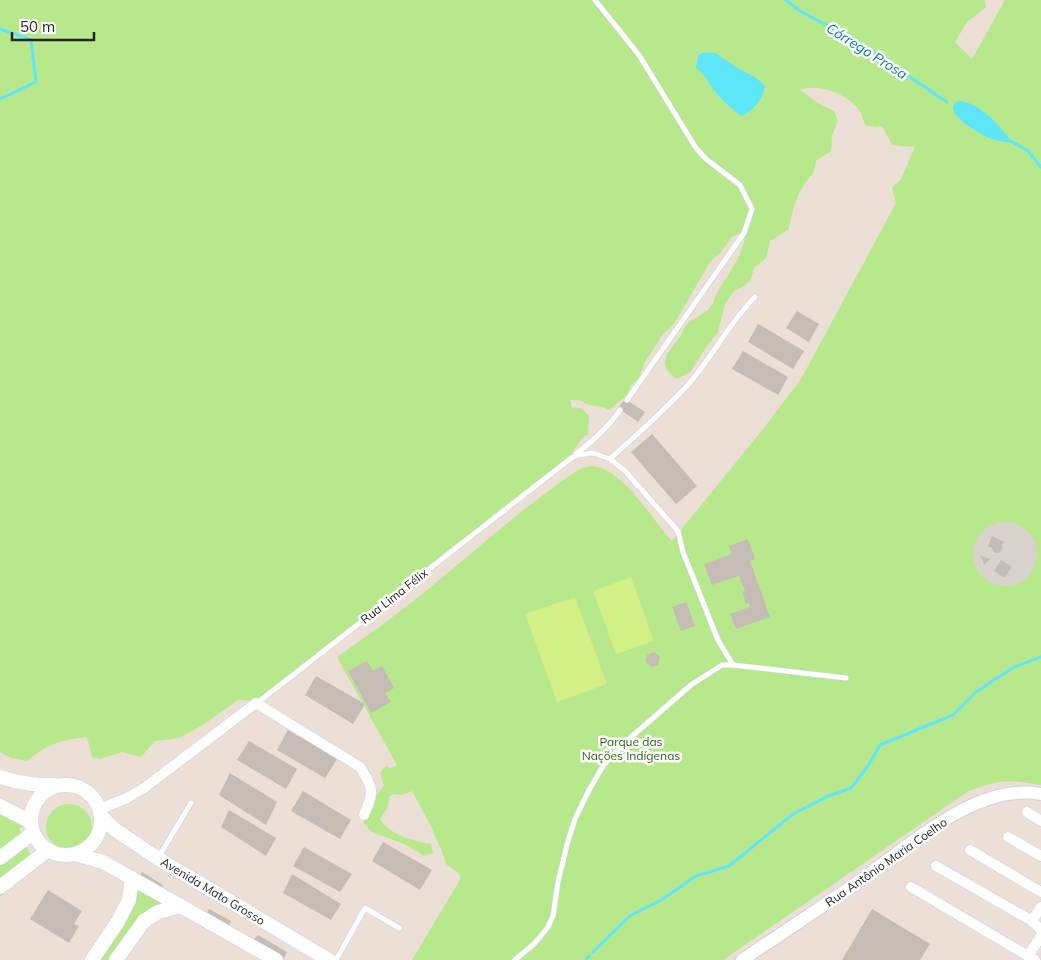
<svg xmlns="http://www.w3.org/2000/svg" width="1041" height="960" viewBox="0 0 1041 960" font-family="Mulish,sans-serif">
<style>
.green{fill:#b8e88c}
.pitch{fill:#d2f086}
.plaza{fill:#dad3cd}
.water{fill:#5de5f9}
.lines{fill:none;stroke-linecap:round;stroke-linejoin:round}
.stream{stroke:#5de5f9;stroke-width:3}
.building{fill:#c6bcb6}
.service-casing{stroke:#cbd3e2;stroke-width:6}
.minor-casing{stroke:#cbd3e2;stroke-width:11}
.tertiary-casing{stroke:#cbd3e2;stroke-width:14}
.secondary-casing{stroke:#cbd3e2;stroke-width:15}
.service{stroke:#fff;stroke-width:5}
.minor{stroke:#fff;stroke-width:10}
.tertiary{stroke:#fff;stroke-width:12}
.secondary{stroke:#fff;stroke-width:14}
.labels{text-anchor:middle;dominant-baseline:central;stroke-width:5;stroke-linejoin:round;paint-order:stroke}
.street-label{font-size:12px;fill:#262626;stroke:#fff}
.park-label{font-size:12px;fill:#306713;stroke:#fff}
.water-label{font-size:14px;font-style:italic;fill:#027f9f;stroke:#fff}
</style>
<rect width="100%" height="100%" fill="#ebdfd6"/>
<g class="green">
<path d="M0,0H984L986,7L967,22L955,42L972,59L1005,0H1041V785C1008,779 998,779 967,792L723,960H412L461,878L458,873L446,864L442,851L433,832V830L412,791L401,795L393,794L389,797L388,807L380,819C391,836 412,840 431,844L433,853L424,856L404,844L372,832L363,822L374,807V800L384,785L380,773L386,766L390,768L397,765L337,657C372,633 405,608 438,581C484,543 529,503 578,470C582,468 586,467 590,466C621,465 652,520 672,541L763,429L801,379L896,203L892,188L901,179L915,147L892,145L882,126L875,127L865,125C864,121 862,114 859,110C847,94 819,83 800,90L818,103L834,111L838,121L832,135L831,151L816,161C814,177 811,173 804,185C795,198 792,213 789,229L770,241L766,258L755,267L750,280L743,287L734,291L725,304L718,332L709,343L690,372L677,379C655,364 667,354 679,338C682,334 683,329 686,325C692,319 702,315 708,310C714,304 716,293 721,286C731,270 746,250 745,231L732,237L720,253L710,262L674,324L663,334L645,362L639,378L631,386L627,395L609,410C603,407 599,406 593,406C582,404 584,399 570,400L572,407L582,409L589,416L588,434L581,439L569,458L256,701L238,700L203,725L179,738L155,741L141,757L122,752L100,759L92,757L87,737C61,740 47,744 27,761L11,758L0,752Z"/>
<circle cx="69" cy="827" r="23"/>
<path d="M0,806L31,822L19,829L34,863L0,897Z"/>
<path d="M134,884L166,902L155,907L110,960H99L123,928L135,905Z"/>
</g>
<g class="pitch">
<path d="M631,577L654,641L616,654L593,591Z"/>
<path d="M575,597L607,684L557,702L525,614Z"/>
</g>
<circle class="plaza" cx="1005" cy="554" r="32"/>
<g class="water">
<path d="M702,53H715L739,69L755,77L765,86C763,99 754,110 742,116C730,108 720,99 712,87C705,77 707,77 696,68L698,56Z"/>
<path d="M958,101C981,102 999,126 1013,143C1006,142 999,141 992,139C983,136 938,112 958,101Z"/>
</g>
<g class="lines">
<g class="stream">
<path d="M786,0L800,11L855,40L947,102"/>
<path d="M0,29L31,40L36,82L0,99"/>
<path d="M1009,140L1028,151L1041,167"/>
<path d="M593,952L631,915L663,899L696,876L729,866L793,814L828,796L851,788L868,766L880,745L953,715L976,692L1014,667L1041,657"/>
<path d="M586,960L589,956"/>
</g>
</g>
<g class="building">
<path d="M797,311L819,324L809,342L786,328Z"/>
<path d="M758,324L804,351L793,369L748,342Z"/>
<path d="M743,351L788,377L778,395L732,369Z"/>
<path d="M625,399L645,412L638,422L618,408Z"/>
<path d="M652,434L697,486L676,504L631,452Z"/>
<path d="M992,536L1004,542L1002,544V550L999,553H995L991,547H988Z"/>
<path d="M748,539L755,559L750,561L770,617L736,629L730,614L750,607L749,603H746L742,592L745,591L739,576L712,585L704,564L732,554L729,546Z"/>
<path d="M981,556L990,559L984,565Z"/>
<path d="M1001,560L1012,567L1004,578L994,571Z"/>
<path d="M686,602L695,626L681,631L672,607Z"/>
<path d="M654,652L660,657L658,665L652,667L646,662L647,655Z"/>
<path d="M367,661L373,671L382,666L394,688L385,693L391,702L371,713L348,671Z"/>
<path d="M316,676L365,704L353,724L305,695Z"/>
<path d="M288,730L337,759L325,778L277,750Z"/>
<path d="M249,741L297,769L286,789L237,760Z"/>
<path d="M230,773L277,802L266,825L219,795Z"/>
<path d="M303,791L351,820L340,839L291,811Z"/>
<path d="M229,810L276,838L266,856L221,827Z"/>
<path d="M383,842L432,870L420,890L372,861Z"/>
<path d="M304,847L352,874L340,892L293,866Z"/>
<path d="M142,872L163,885L159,890L140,878Z"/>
<path d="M292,874L341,904L331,920L283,893Z"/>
<path d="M48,890L82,911L74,924L79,926L69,943L30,919Z"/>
<path d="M209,909L231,921L228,927L206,916Z"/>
<path d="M872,909L930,944L920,960H842Z"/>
<path d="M258,935L287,952L284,958L252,941Z"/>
</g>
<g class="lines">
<defs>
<g id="service">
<path d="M595,0L639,55L696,148L706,159L740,185L752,209L744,233L627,400"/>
<path d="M576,454C593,441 608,428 620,410"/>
<path d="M610,459C635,436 662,413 685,388C711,360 728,324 755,297"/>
<path d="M257,703L570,459L577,455L593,453L610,459L625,471L678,531L683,552L718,640L733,665L846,678"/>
<path d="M158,858L191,803"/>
<path d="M336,960L365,908L399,928"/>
<path d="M515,960L535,943L548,927L553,916L558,882L568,841L575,819L588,792L603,766L622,745L691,685L722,665H733"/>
</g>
<g id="minor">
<path d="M100,809L127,798L144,788L256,703L360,767C374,789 374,791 364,815"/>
<path d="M1027,812L1041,821"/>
<path d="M1008,837L1041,856"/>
<path d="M970,850L1041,892"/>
<path d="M936,866L1032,921L1041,930"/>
<path d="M911,887L1035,960"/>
<path d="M1032,921L1041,907"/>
<path d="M1028,956L1041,936"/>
</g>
<path id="tertiary" d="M742,960C781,934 820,908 858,882C908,847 976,782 1041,794"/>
<g id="secondary">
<path d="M0,777C18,783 34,786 54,785"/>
<circle cx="66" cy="820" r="35"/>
<path d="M0,806L31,822"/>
<path d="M102,817L114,829L157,858L329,960"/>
<path d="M75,854L103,862L276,960"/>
<path d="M0,858L33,833"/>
<path d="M0,887L48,850"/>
<path d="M92,960L117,923L129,900L132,878"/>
<path d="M116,960L144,921L158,912L181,906"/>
</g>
</defs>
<use href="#service" class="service-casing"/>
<use href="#minor" class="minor-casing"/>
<use href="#tertiary" class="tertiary-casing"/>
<use href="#secondary" class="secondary-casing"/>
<use href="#service" class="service"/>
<use href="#minor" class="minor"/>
<use href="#tertiary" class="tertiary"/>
<use href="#secondary" class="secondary"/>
</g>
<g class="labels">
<g class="street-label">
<text transform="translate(394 596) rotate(-38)">Rua Lima Félix</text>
<text transform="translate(886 862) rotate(-35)">Rua Antônio Maria Coelho</text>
<text transform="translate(213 891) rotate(31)">Avenida Mato Grosso</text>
</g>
<g class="park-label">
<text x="631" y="741">Parque das<tspan x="631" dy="14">Nações Indígenas</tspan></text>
</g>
<g class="water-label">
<text transform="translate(867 51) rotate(32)">Córrego Prosa</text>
</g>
</g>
<path d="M12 32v8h82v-8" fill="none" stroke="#262626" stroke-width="2.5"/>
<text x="20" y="32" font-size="15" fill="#262626" stroke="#ffffff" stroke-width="4" paint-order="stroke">50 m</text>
</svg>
